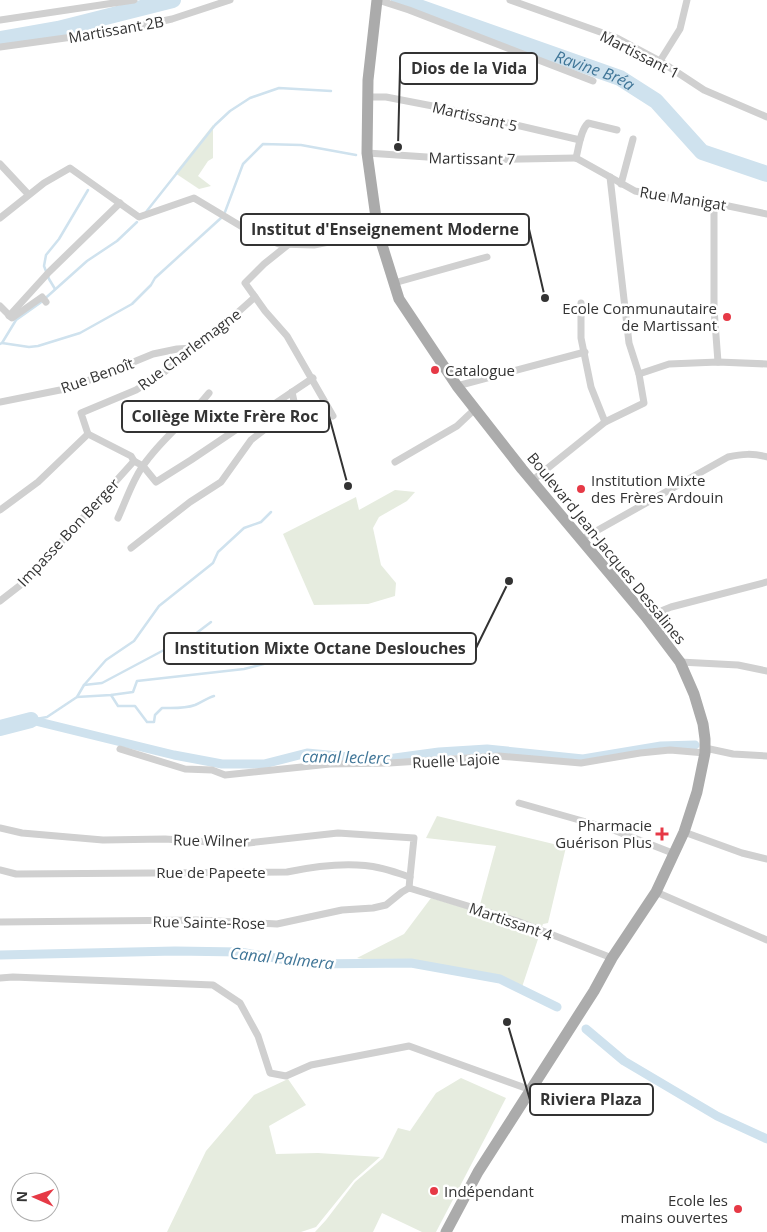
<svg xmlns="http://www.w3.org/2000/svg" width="767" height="1232" viewBox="0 0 767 1232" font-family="'Open Sans',sans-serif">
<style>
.green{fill:#e6ecdf}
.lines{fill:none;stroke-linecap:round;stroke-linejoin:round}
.stream{stroke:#cfe2ee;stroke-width:2.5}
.canal{stroke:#cfe2ee;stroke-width:9}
.river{stroke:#cfe2ee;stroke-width:16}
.street{stroke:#d0d0d0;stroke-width:7}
.primary{stroke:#ababab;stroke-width:11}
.poi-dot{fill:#e63946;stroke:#fff;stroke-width:2}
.labels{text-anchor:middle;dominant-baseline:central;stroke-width:5;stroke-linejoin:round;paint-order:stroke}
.street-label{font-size:15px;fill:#333;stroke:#fff}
.poi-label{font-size:15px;fill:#333;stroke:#fff;text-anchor:end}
.water-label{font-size:16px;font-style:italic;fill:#3f7597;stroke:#fff}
.leader{fill:none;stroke:#333;stroke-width:2}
.callout-dot{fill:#333;stroke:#fff;stroke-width:2}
.callout{fill:#fff;stroke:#333;stroke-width:2}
.callout-label{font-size:16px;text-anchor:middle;font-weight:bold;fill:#333}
</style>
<rect width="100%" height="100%" fill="#fff"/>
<g class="green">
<path d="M213,125V158L208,161L198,176L211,186L199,189L175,173Z"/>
<path d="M395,490L415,492L407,501L379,517L373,528L381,565L396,583L395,596L368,604L314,605L283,534L356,497L359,510Z"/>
<path d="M437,816L566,847L548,923L543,924L521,990L504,982L357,958L404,934L431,898L478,912L496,846L426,838Z"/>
<path d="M461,1078L506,1098L436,1232H422L382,1213L373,1232H315L326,1220L355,1182L383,1158L398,1128L410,1131L436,1093Z"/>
<path d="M288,1079L306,1105L269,1126L276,1154L318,1153L380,1157L354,1180L316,1227L301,1232H167L206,1151L254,1095Z"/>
</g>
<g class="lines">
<g class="stream">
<path d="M146,212L215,125L230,111L250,98L279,88L331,91"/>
<path d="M225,212L243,164L263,144L301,145L356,155"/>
<path d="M55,289L49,279L44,266L46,255L59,239L88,190"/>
<path d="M2,343L29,347L38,346L80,333L132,304L151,285L155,278L221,218"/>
<path d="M0,344L2,343L16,320L40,303L87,261L117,241L137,222"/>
<path d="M84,685L106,660L134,641L159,606L213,563L218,552L244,528L261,522L271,512"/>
<path d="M111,695L118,706H135L147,722H154L155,715L162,708C173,708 184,709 195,705C202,702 207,698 214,696"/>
<path d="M77,697L111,695L133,692L137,681L244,669L319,650"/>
<path d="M31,720L47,717L77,697L84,685L102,683L164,650L190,638L211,622"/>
</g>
<g class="canal">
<path d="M31,720L174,755L222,764H264L307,753L380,760L439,752L487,749L583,759L661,746L695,745"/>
<path d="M0,955L175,951L240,952L310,964L411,963L500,979L557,1007"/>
<path d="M586,1029L624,1061L717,1116L767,1139"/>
</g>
<g class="river">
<path id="s1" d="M399,0L620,78L656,101L702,152L767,174"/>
<path d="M0,39L58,29L173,0"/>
<path d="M0,728L31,720"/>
</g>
<g class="street">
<path d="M378,0L409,10L593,81"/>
<path d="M510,0L617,38L660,61L704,90L767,117"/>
<path d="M0,20L134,0"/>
<path d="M0,47L116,31L172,19L230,0"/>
<path d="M660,61L680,29L687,0"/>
<path d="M369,97H386L443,108L580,140"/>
<path d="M367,153L472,160L576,158"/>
<path d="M576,158L635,191L669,198L714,203L767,214"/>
<path d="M576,158C579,147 580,131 588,123L617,130"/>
<path d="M0,164L28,194"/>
<path d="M621,184L633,139"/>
<path d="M714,203V309L718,362"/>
<path d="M0,218L44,183L70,168L139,217L194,198L254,234L279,244L314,245L378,232"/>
<path d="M289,244L264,264L245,283L265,311L287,336L333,416"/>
<path d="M394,283L487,257"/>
<path d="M255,297L227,322L163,373L136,390L81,413L88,434L131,456L134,461L143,466L156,482L191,460L313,378"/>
<path d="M581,303V338L591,387L605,422"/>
<path d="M0,306L12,318L42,297L46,302"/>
<path d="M9,316L49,272L120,203"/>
<path d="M639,374L669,364L718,362L767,364"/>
<path d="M457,386L585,352"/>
<path d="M0,402L70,388L153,354L177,349L193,348"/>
<path d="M395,462L457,426L475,409"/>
<path d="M533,480L605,422L644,403L639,374L629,343L610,177"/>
<path d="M0,510L38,482L88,434"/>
<path d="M118,518C127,498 134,476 148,459C166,435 190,417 209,393"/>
<path d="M582,539L728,457C742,454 753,453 767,457"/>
<path d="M131,548L190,502L221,482L251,440L295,406L292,392"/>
<path d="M0,601L27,580L134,461"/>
<path d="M646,617L671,607L767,582"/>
<path d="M680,662L738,665L767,671"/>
<path d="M705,748L733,754L767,756"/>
<path d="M120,749L185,769L212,770L225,775L330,764L389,763L499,756L581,763L640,753L670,750L705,753"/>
<path d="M519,803L611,829L675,854"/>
<path d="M0,828L22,833L103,840L165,839L239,844L338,833L414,838L410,877"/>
<path d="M684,832L742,853L767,859"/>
<path d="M0,870L16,874L287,872C316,866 350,861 380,868C390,870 400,874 410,877L409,888"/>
<path d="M409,888L517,921L612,958"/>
<path d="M656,892L767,940"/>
<path d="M0,922L198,920L277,924L342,910L373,908L386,905L402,892L409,888"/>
<path d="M0,978L13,977L213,985L240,1003L258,1036L270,1073L286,1076L311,1065L409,1046L531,1090"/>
</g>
<path class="primary" d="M377,0L368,80L367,153L378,232L399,299L457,386L522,469L646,617L680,662L694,694L703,724L705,739V753L697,792L684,832L656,892L612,958L594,991L478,1172L446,1232"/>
</g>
<g class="poi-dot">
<circle cx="727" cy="317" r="5"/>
<circle cx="435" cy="370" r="5"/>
<circle cx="581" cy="489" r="5"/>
<path d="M659.5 826.5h5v5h5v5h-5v5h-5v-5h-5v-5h5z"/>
<circle cx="434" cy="1191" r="5"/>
<circle cx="738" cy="1209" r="5"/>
</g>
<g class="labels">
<g class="street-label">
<text transform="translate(116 29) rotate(-10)">Martissant 2B</text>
<text transform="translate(640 54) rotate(27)">Martissant 1</text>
<text transform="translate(475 116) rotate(13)">Martissant 5</text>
<text transform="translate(472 158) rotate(1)">Martissant 7</text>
<text transform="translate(683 198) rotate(9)">Rue Manigat</text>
<text transform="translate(189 349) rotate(-37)">Rue Charlemagne</text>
<text transform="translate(97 375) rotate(-20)">Rue Benoît</text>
<text transform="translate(68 532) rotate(-47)">Impasse Bon Berger</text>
<text transform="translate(607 548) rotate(51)">Boulevard Jean-Jacques Dessalines</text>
<text transform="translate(456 760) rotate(-3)">Ruelle Lajoie</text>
<text transform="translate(211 840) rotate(1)">Rue Wilner</text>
<text x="211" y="872">Rue de Papeete</text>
<text transform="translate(511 921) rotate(19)">Martissant 4</text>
<text transform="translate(209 922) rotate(1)">Rue Sainte-Rose</text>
</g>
<g class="poi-label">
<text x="717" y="308">Ecole Communautaire<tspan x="717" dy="17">de Martissant</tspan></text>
<text x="445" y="370" text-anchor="start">Catalogue</text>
<text x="591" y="480" text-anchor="start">Institution Mixte<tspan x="591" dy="17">des Frères Ardouin</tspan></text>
<text x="652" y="825">Pharmacie<tspan x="652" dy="17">Guérison Plus</tspan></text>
<text x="444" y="1191" text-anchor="start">Indépendant</text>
<text x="728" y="1200">Ecole les<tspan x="728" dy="17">mains ouvertes</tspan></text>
</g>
<g class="water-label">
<text stroke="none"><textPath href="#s1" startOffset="208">Ravine Bréa</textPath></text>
<text transform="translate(346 757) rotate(1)">canal leclerc</text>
<text transform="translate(282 958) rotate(6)">Canal Palmera</text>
</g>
</g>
<path class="leader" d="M398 147L400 68M545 298L529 229M348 486L329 416M509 581L476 648M507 1022L530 1100"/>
<g class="callout-dot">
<circle cx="398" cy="147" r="5"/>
<circle cx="545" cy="298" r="5"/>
<circle cx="348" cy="486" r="5"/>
<circle cx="509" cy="581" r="5"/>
<circle cx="507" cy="1022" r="5"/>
</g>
<g class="callout">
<rect x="400" y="53" width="137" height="31" rx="5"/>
<rect x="241" y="214" width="288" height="31" rx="5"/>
<rect x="122" y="401" width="207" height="31" rx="5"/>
<rect x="164" y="633" width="312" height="31" rx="5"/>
<rect x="530" y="1084" width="123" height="31" rx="5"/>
</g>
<g class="callout-label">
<text x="469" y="74">Dios de la Vida</text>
<text x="385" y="235">Institut d'Enseignement Moderne</text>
<text x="225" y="422">Collège Mixte Frère Roc</text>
<text x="320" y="654">Institution Mixte Octane Deslouches</text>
<text x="591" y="1105">Riviera Plaza</text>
</g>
<g transform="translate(35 1197) rotate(272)"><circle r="24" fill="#ffffff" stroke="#adadad"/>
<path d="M0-4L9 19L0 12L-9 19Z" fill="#e63946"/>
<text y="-8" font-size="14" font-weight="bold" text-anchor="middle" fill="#333333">N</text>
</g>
</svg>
